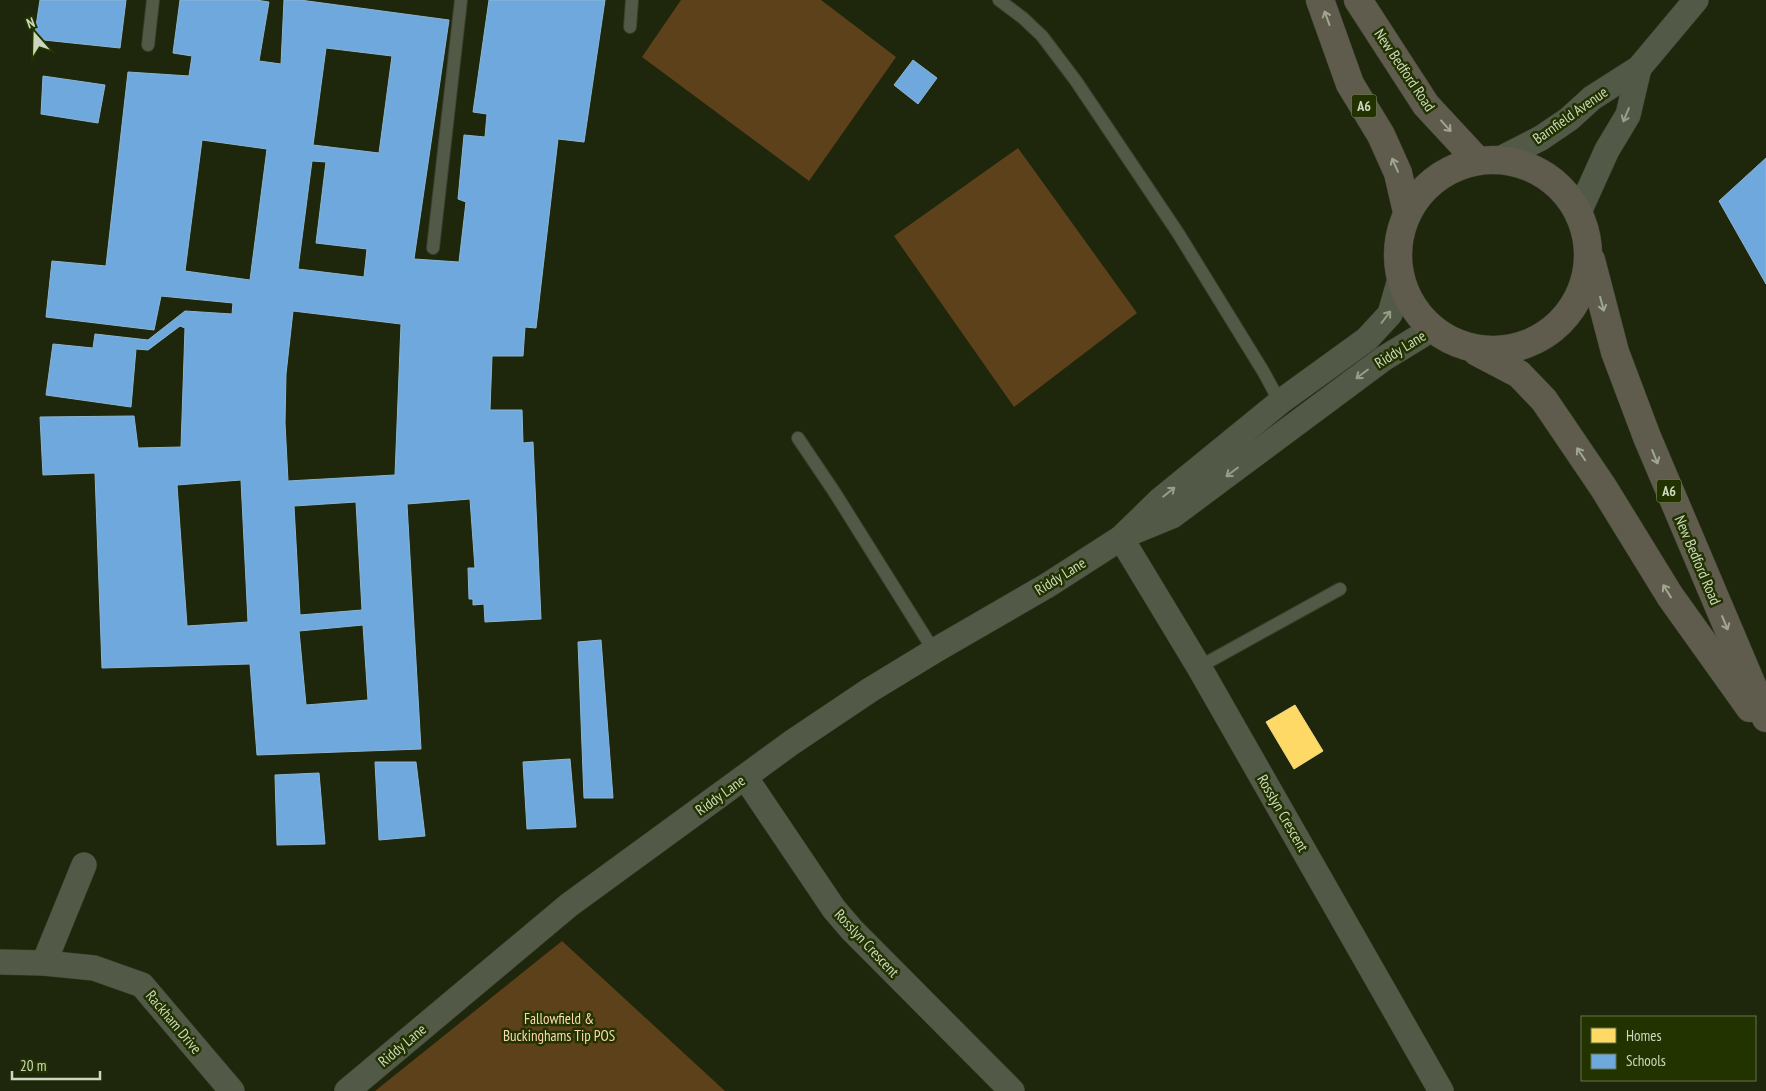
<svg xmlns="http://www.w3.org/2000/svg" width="1766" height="1091" viewBox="0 0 1766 1091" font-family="'PT Sans Narrow',sans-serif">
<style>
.green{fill:#5d411b}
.homes{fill:#ffd966;stroke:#f0d980}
.schools{fill:#6fa8dc;stroke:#8bb6d3;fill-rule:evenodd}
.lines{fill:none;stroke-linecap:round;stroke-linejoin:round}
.lane-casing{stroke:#3a412e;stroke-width:14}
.street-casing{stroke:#3a412e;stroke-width:26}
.highway-casing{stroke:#3a412e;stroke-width:29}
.lane{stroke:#525a47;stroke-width:12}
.street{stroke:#525a47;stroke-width:25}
.highway{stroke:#5f5c4d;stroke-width:28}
.oneway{stroke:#a0a690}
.oneway2{stroke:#959f88}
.labels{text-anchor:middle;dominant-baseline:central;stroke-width:5;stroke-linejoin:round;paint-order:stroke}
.shield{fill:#230;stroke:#99a684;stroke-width:1}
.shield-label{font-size:14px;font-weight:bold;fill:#ccd8bd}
.street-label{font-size:15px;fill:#ccd8bd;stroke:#230}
.park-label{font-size:15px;fill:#fed7af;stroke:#230}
</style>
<rect width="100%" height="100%" fill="#1e270c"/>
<g class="green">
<path d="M681,0H821L896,57L809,181L642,57Z"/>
<path d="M1018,148L1137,313L1014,407L894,236Z"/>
<path d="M562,941L725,1091H375Z"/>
</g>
<path class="homes" d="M1295,705L1323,751L1294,769L1266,722Z"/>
<g class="schools">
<path d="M40,0H126L120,48L34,39Z"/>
<path d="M180,0H256L269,2L259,61L281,64L284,0H300L449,20L414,259L459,262L466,202L458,199L464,135L485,137L487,114L473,112L489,0H605L584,142L558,139L536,328L525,327L523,356H492L490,410H522L523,443L533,442L541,619L485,622L484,604L473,605V599H469L468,568H475L470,499L407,504L421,749L257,755L250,664L102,668L95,473L43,475L40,417L134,416L138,448L181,447L185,328L180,326L148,350L136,349L131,407L46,395L53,344L93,348L95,334L148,340L185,311L232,314L233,303L161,296L154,330L46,317L52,261L106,266L128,72L189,76L192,56L173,53ZM326,48L392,56L379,153L313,145ZM202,140L267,149L250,280L185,271ZM312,161L326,162L316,243L367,249L364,277L298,269ZM293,311L401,324L395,475L288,481L285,423L286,374ZM241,480L248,622L187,626L177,485ZM356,502L362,610L300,615L294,506ZM363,625L368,700L306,705L299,631Z"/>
<path d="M913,60L937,78L918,104L894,85Z"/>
<path d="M43,76L105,85L98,123L41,114Z"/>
<path d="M1766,158V284L1719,201Z"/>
<path d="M601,640L613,798H584L578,642Z"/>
<path d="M570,759L576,827L527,829L523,762Z"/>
<path d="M375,762H416L425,836L379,840Z"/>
<path d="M319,773L325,844L277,845L275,775Z"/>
</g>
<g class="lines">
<defs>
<g id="lane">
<path d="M999,0L1023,18L1042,36L1076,81L1178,233L1263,371L1280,402"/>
<path d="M630,27L632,0"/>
<path d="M148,45L153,0"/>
<path d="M433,248L461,0"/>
<path d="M798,438L835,493L934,651"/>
<path d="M1199,667L1340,589"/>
</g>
<g id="street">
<path d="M1500,159L1541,138L1569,119L1592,98L1639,68L1696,0"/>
<path d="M1579,212L1607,150L1628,115L1639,68"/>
<path d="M1133,532L1172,516L1383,359L1432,329"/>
<path d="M1121,538L1199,667L1441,1091"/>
<path d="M745,777L834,909L852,930L1012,1091"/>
<path d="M0,962L44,963L94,968L142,985L232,1091"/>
<path d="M44,963L84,865"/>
<path d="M347,1091L569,905L791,743L870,690L934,651L1048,585L1121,538L1160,500L1280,402L1367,339L1390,314L1400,279"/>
</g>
<g id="highway">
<path d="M1320,0L1350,84L1381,135L1398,173L1407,212"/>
<path d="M1358,0L1426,105L1477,160"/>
<circle cx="1493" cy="255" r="95"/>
<path d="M1591,260L1615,352L1647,437L1766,718"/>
<path d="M1477,352L1519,374L1544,400L1603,487L1670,596L1750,708"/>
</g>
</defs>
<use href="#lane" class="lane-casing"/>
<use href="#street" class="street-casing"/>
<use href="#highway" class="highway-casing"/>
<use href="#lane" class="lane"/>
<use href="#street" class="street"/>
<use href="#highway" class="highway"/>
</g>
<defs><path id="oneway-shaft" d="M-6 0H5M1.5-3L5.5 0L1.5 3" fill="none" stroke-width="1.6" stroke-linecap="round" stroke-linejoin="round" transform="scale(1.25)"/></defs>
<g class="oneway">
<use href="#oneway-shaft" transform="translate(1327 18) rotate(-110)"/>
<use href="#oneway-shaft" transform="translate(1446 126) rotate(48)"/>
<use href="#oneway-shaft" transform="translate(1395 165) rotate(-114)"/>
<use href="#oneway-shaft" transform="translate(1602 304) rotate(75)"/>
<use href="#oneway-shaft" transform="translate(1581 454) rotate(-124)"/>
<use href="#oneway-shaft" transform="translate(1655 457) rotate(68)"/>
<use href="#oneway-shaft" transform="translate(1667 591) rotate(-122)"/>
<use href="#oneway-shaft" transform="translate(1725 623) rotate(67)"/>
</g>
<g class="oneway2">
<use href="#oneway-shaft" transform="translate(1626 115) rotate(113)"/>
<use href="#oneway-shaft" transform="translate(1386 317) rotate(-53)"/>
<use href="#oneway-shaft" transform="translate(1362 374) rotate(143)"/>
<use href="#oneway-shaft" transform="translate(1232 472) rotate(143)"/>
<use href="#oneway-shaft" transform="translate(1169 492) rotate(-39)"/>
</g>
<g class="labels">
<g class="shield">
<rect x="1351.5" y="94.5" width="25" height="23" rx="4"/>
<rect x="1656.5" y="479.5" width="25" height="23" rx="4"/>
</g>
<g class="shield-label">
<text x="1364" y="106">A6</text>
<text x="1669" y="491">A6</text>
</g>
<g class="street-label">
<text transform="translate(1405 70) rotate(56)">New Bedford Road</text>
<text transform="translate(1570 115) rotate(-35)">Barnfield Avenue</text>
<text transform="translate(1400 349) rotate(-32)">Riddy Lane</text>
<text transform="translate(1698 560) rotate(67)">New Bedford Road</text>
<text transform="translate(1060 576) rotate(-32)">Riddy Lane</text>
<text transform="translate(720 795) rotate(-36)">Riddy Lane</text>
<text transform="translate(1283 813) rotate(60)">Rosslyn Crescent</text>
<text transform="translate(867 943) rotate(47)">Rosslyn Crescent</text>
<text transform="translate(174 1022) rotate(50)">Rackham Drive</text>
<text transform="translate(402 1045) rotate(-40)">Riddy Lane</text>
</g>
<g class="park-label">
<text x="559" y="1018">Fallowfield &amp;<tspan x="559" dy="17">Buckinghams Tip POS</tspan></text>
</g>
</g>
<rect x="1581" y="1016" width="175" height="65" fill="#223300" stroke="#66754c"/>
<rect x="1591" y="1028" width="25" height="15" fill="#ffd966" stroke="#66754c"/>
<text x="1626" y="1041" font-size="15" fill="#ccd8bd">Homes</text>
<rect x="1591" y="1054" width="25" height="15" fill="#6fa8dc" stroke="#66754c"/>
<text x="1626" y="1066" font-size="15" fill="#ccd8bd">Schools</text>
<g transform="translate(35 35) rotate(340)" stroke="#223300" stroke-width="4" paint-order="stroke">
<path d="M0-4L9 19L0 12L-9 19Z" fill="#ccd8bd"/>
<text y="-8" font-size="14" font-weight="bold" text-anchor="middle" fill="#ccd8bd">N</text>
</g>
<path d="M12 1071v8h88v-8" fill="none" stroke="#ccd8bd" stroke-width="2.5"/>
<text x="20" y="1071" font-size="15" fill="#ccd8bd" stroke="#223300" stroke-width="4" paint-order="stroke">20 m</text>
</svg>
